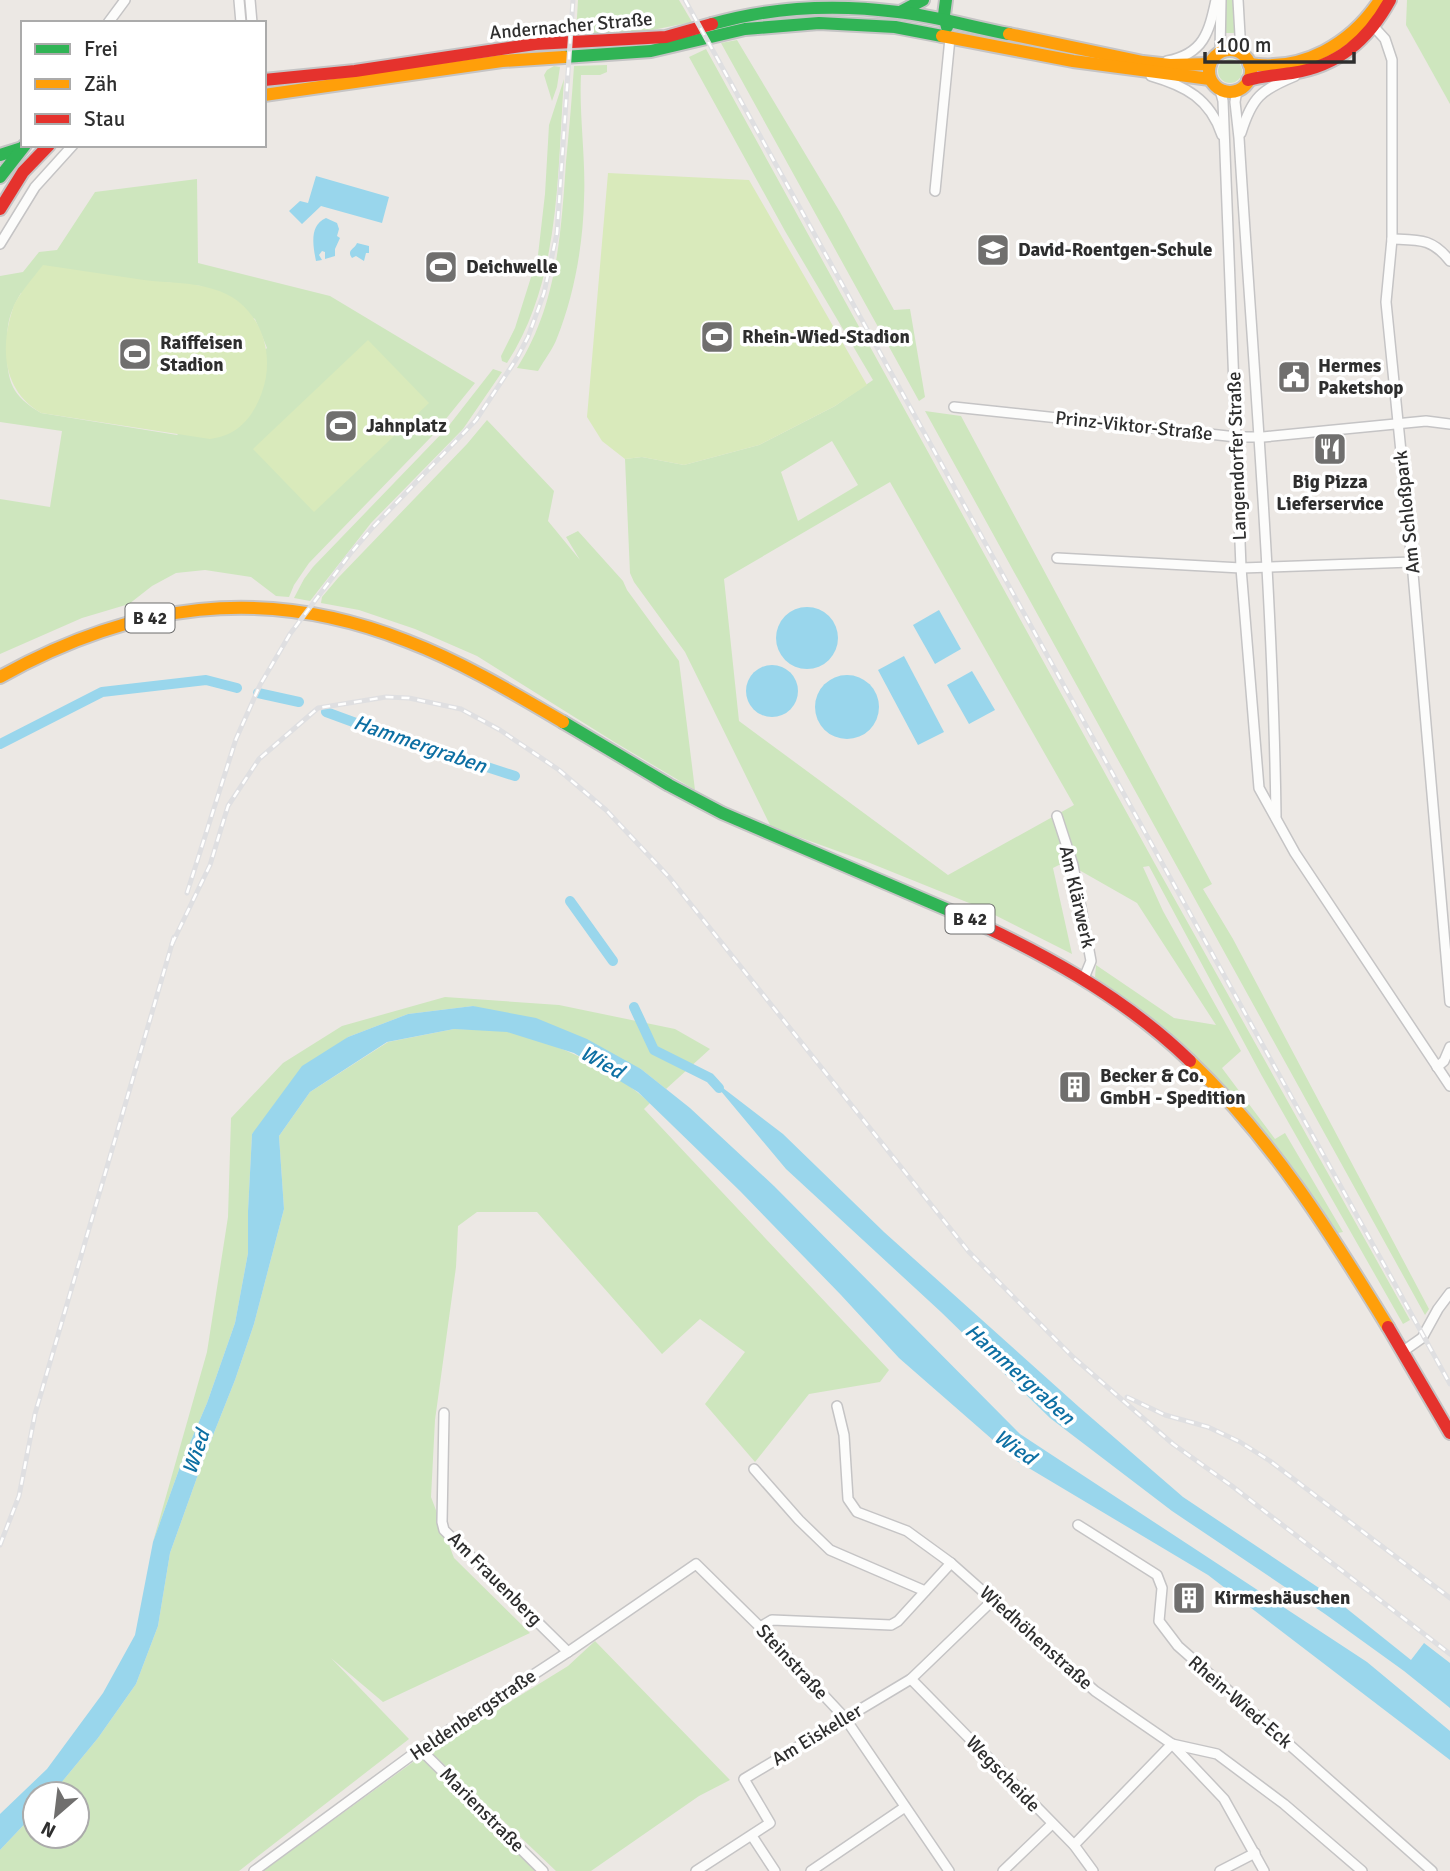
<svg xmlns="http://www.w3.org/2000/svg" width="1450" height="1871" viewBox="0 0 1450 1871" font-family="Signika,sans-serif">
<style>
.green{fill:#cee6be;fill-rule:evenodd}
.pitch{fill:#d9eabb}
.water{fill:#99d6ec}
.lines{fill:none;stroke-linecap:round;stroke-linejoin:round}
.canal{stroke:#99d6ec;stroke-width:10}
.street-casing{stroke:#c5c4c5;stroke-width:12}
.fast-casing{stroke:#c5c4c5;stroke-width:16}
.slow-casing{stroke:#c5c4c5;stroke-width:16}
.jam-casing{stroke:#c5c4c5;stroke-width:16}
.street{stroke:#fcfcfb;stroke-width:9}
.fast{stroke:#30b455;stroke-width:12}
.slow{stroke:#ff9f0a;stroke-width:12}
.jam{stroke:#e5322d;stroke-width:12}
.rail-casing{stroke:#dfdfe1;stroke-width:5}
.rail{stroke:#fff;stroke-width:2.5;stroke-dasharray:8;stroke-linecap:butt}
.labels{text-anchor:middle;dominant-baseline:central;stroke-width:7;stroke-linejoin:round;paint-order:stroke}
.shield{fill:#fff;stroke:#6d6d6d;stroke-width:2}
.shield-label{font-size:18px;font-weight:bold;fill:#2e2e2e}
.street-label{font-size:19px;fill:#2e2e2e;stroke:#fff}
.poi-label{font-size:19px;font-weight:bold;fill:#2e2e2e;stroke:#fff;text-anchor:start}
.water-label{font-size:21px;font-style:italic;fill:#0d6fa3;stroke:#fff}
</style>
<rect width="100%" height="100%" fill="#ece8e4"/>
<g class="green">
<path d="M578,0H679L692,22L633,34L576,35Z"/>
<rect x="1224" y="0" width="11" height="33"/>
<path d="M1407,0H1450V104L1406,25Z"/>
<path d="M737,40L840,212L894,310L910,309L925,397L919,401L721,43Z"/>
<path d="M706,49L1155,864L1410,1320L1403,1324L1262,1076L1149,866L1143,867L1163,911L1241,1051L1222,1068L1275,1139L1285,1133L1343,1232L1338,1233L1273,1142L1181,1043L1095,977L1096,965L1174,1018L1216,1025L1137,903L1065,862L1053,868L1072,954L979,907L865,861L771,827L685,652L634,582L630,573L625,459L642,457L684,465L759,445L835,406L873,380L785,231L689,57ZM832,441L858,485L798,521L781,472ZM890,482L1074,805L948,875L739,721L724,579Z"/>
<circle cx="1230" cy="71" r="12"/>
<path d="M607,65V72L600,75H581C579,117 586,158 584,200C583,245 574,296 557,338C553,349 544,360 538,371L517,368C557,305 561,235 566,162C569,130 572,98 574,66Z"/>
<path d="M554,66L560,67L557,87L552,101L544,75L547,70Z"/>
<path d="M564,79C557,174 561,280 507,363L502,361L501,356L515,328L538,255L545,194L549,125Z"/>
<path d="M197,179L198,263L330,296L475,383L432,436L309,563L294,585L289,597L276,596L251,577L205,570L176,573L152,586L129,604L82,618L0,654V499L50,507L62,431L0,422V276L23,272L39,252L57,250L95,192ZM163,282L201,286L255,319L267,348L177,435L41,413C12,396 7,382 7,350C7,325 8,315 21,293Z"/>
<path d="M493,369L502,372L463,429L371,523L310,601L294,598L304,579L313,567L447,428Z"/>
<path d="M925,411L961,416L1212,884L1203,889L1233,939L1429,1309L1425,1315Z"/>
<path d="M487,420L554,491L548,521L580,560L566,537L578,531L623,581L627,590L679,661L695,790L616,743L477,656L415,629L359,610L321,603L322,597L338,578L467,444Z"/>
<path d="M445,997L559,1005L675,1029L710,1049L666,1089L641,1069L473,1006L408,1014L348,1037L252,1134L248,1211V1253L235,1323L207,1403L181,1464L153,1542L207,1352L228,1217L231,1118L283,1063L342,1026Z"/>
<path d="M454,1029C472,1030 492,1028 509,1032C557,1043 614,1069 650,1103L644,1109L889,1370L880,1382L809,1394L755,1462L705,1404L745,1352L700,1319L662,1354L537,1212H477L458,1226L456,1267L435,1420L431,1497L454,1558L530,1633L383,1702L331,1658L409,1739L239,1871H0V1850L35,1813V1836H77V1794H52L98,1738L136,1684L158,1626L170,1553L204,1458L235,1380L254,1324L284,1209L279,1136L310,1092L388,1042Z"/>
<path d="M595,1641L730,1780L699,1796L591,1871H556L430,1751L568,1666Z"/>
<path d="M420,1757L538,1871H263Z"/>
</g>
<g class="pitch">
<path d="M608,173L749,180L867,385L835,406L759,445L684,465L642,457L625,459L602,441L587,417Z"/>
<path d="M43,265C77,270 110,275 144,280C167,283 191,282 213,289C258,301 277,351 262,392C253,418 237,436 210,439L41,413C1,390 0,345 14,305C22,290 33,278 43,265Z"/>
<path d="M368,340L429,403L314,512L253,449Z"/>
</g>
<g class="water">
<path d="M316,176L389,197L382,223L321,206L302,224L289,211L300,201L308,203Z"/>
<path d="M326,218L337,223L339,229L337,236L340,238L335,249V256L325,259V252L322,251L319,255L322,260L316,261C313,246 309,225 326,218Z"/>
<path d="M357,243L369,246V253H366L364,261L356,256L352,258C346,250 355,249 357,243Z"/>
<circle cx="807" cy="638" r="31"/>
<path d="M939,610L961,649L935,664L913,625Z"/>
<path d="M904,656L944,732L918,745L878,670Z"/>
<circle cx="772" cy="691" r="26"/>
<path d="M972,671L995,710L969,724L947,685Z"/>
<circle cx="847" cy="707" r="32"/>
<path d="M473,1006L536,1018L587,1039L641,1069L690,1108L774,1186L1020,1434L1367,1662L1450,1731V1760L1208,1575L1017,1461L899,1358L841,1295L740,1191L638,1092L574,1053L507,1032L454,1029L387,1042L310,1092L279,1136L284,1209L254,1324L235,1380L204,1458L170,1553L158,1626L136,1684L98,1738L52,1794H35V1813L0,1850V1814L47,1769L103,1693L135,1635L153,1542L181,1464L207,1403L235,1323L248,1253V1211L252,1134L302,1066L348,1037L408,1014Z"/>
<path d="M710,1078L783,1134L884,1232L1079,1407L1183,1497L1331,1596L1411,1660L1424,1643L1450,1663V1708L1404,1671L1325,1614L1172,1511L1050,1418L941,1312L786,1169Z"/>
</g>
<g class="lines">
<g class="canal">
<path d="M258,693L299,702"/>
<path d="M326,712L394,737L515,776"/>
<path d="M0,744L102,692L206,680L237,688"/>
<path d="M570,901L613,961"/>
<path d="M634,1007L654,1050L710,1078L719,1088"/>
</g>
<defs>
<g id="street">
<path d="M239,0L241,23"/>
<path d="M250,0L252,23"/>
<path d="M1238,0L1241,53"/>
<path d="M108,23L125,0"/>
<path d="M1374,27L1385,39L1392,60V239L1386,302L1412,562L1450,1002"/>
<path d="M1220,52L1221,0"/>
<path d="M1167,61C1204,54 1209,32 1216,0"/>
<path d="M1151,76C1186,86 1210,99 1222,135"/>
<path d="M1220,90L1223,101L1241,568L1259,788L1295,853L1450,1086"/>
<path d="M1237,90L1235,102L1239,138C1253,364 1273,590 1276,816"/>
<path d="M1241,133C1252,97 1261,90 1295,76"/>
<path d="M935,191L950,38"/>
<path d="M1392,239C1419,240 1432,238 1450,261"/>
<path d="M0,244L35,187L73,145"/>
<path d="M954,407L1237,437H1263L1426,421L1450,424"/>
<path d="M1057,558L1241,568L1412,562"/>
<path d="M1057,816L1073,865L1091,961L1084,978"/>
<path d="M1437,1067L1444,1061L1450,1047"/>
<path d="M1402,1352L1422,1338L1438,1309L1450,1293"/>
<path d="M837,1406L844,1435L848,1499L857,1512L907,1531L951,1563L1095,1691L1172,1744L1224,1799L1264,1871"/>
<path d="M444,1413L442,1522L444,1530L568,1652"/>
<path d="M754,1469L799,1520L830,1550L925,1591"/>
<path d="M1078,1525L1157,1575L1162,1588L1159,1621L1178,1646L1432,1871"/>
<path d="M760,1627L772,1620L891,1625L898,1621L951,1563"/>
<path d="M911,1679L1074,1845L1093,1871"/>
<path d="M420,1749L543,1871"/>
<path d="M752,1836L775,1871"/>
<path d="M1074,1845L1172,1744L1217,1754L1284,1804L1362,1871"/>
<path d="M254,1871L420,1749L571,1650L696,1564L760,1627L845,1718L949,1871"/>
<path d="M696,1871L770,1823L744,1779L911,1679L994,1599"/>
<path d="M811,1871L905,1807"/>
<path d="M1003,1871L1052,1824"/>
<path d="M1220,1871L1255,1853"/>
</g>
<g id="fast">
<path d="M946,0L944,15L947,27"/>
<path d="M900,12L923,0"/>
<path d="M712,24C772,7 836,4 898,12C935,16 972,27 1009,34"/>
<path d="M564,57L651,51L745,29L819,23L895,27L942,36"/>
<path d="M0,155L22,148"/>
<path d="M0,177L25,145"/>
<path d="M563,722L669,785L722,813L953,912"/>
</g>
<g id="slow">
<path d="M1009,34L1143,62L1170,65L1210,64"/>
<path d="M942,36L1073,61L1210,79"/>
<circle cx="1230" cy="71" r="21"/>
<path d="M1249,64C1303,72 1351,44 1380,0"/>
<path d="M264,95L502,61L564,57"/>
<path d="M0,677C132,603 264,584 407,641C462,662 512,692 563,722"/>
<path d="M1190,1061C1271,1138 1330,1232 1388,1327"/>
</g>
<g id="jam">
<path d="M264,80L355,71L535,44L666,37L712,24"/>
<path d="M1248,80C1262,76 1277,75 1292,73C1338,66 1368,40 1390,0"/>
<path d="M0,209L23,172L49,145"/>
<path d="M953,912C1038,950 1122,995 1190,1061"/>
<path d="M1388,1327L1450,1433"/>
</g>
</defs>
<use href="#street" class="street-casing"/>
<use href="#fast" class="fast-casing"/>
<use href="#slow" class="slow-casing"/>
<use href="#jam" class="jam-casing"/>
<use href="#street" class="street"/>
<use href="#fast" class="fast"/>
<use href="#slow" class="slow"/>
<use href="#jam" class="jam"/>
<defs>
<g id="rail">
<path d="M685,0L1450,1384"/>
<path d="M187,893L236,739L260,685L290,634L350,554L373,527L476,420L517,358L528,337L544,293L557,233L573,0"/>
<path d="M172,944L210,865L228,806L259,759L318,708L386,697L409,698L461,709L500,730L559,770L606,810L669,877L969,1252L1074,1358L1173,1444L1232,1486L1450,1654"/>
<path d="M1127,1397L1165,1415L1208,1427L1240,1442L1270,1461L1450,1598"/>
<path d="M0,1545L19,1496L35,1414L174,937"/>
</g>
</defs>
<use href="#rail" class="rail-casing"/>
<use href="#rail" class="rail"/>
</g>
<defs>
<symbol id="school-square" viewBox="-11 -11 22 22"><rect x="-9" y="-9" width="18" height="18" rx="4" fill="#706f6e" stroke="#fff"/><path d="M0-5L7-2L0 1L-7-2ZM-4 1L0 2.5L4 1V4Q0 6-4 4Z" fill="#fff"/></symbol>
<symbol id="stadium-square" viewBox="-11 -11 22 22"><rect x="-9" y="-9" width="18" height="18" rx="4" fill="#706f6e" stroke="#fff"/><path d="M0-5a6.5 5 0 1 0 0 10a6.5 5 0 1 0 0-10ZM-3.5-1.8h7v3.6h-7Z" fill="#fff"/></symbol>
<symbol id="civic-square" viewBox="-11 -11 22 22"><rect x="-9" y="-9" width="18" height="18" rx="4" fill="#706f6e" stroke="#fff"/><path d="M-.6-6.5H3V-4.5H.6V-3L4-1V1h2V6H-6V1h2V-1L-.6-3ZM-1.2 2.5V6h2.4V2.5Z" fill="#fff"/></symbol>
<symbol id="restaurant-square" viewBox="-11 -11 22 22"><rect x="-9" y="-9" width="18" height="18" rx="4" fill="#706f6e" stroke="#fff"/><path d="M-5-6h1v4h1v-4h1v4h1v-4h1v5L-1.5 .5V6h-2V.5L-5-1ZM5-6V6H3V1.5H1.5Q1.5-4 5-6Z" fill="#fff"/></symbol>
<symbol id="building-square" viewBox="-11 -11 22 22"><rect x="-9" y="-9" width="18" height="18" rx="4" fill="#706f6e" stroke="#fff"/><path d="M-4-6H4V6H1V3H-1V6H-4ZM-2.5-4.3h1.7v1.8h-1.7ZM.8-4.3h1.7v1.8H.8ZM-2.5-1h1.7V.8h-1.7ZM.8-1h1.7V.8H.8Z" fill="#fff"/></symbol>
</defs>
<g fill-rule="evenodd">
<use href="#school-square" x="974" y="231" width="38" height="38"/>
<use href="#stadium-square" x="422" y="248" width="38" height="38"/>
<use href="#stadium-square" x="698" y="318" width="38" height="38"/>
<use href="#stadium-square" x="116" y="335" width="38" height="38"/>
<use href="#civic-square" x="1275" y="358" width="38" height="38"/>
<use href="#stadium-square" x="322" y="407" width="38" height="38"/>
<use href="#restaurant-square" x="1311" y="430" width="38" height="38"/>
<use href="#building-square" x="1056" y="1068" width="38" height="38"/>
<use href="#building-square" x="1170" y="1579" width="38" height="38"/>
</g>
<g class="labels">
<g class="shield">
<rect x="125.5" y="603.5" width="49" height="29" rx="5"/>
<rect x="945.5" y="904.5" width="49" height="29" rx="5"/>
</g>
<g class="shield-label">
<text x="150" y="618">B 42</text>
<text x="970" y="919">B 42</text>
</g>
<g class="street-label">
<text transform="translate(571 26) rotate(-5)">Andernacher Straße</text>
<text transform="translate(1134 426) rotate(6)">Prinz-Viktor-Straße</text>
<text transform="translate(1237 456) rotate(-92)">Langendorfer Straße</text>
<text transform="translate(1407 512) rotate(-96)">Am Schloßpark</text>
<text transform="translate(1077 897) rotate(77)">Am Klärwerk</text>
<text transform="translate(495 1579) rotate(45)">Am Frauenberg</text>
<text transform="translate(1036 1638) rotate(42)">Wiedhöhenstraße</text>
<text transform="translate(792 1662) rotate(47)">Steinstraße</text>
<text transform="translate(1240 1702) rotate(41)">Rhein-Wied-Eck</text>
<text transform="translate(473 1715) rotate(-34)">Heldenbergstraße</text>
<text transform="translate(817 1735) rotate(-31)">Am Eiskeller</text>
<text transform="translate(1003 1774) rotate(46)">Wegscheide</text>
<text transform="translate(482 1810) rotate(45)">Marienstraße</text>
</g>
<g class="poi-label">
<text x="1018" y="250">David-Roentgen-Schule</text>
<text x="466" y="267">Deichwelle</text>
<text x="742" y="337">Rhein-Wied-Stadion</text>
<text x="160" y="343">Raiffeisen<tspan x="160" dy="22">Stadion</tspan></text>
<text x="1318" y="366">Hermes<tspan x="1318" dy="22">Paketshop</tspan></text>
<text x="366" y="426">Jahnplatz</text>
<text x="1330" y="482" text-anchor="middle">Big Pizza<tspan x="1330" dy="22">Lieferservice</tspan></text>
<text x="1100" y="1076">Becker &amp; Co.<tspan x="1100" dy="22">GmbH - Spedition</tspan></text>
<text x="1214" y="1598">Kirmeshäuschen</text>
</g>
<g class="water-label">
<text transform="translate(420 744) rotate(19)">Hammergraben</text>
<text transform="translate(602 1062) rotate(29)">Wied</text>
<text transform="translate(1020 1374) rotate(42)">Hammergraben</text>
<text transform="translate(1015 1447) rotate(35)">Wied</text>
<text transform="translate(196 1452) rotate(-71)">Wied</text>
</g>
</g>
<rect x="21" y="21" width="245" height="126" fill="#ffffff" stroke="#ababab" stroke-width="2"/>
<rect x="35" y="44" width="35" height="10" fill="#30b455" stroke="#ababab" stroke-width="2"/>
<text x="84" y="56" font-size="21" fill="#2e2e2e">Frei</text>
<rect x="35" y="79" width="35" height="10" fill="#ff9f0a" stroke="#ababab" stroke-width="2"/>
<text x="84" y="91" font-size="21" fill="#2e2e2e">Zäh</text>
<rect x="35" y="114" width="35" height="10" fill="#e5322d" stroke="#ababab" stroke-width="2"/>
<text x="84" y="126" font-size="21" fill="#2e2e2e">Stau</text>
<g transform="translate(56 1815) rotate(208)"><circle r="33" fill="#ffffff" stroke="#ababab" stroke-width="2"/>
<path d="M0-5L12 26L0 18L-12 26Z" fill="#706f6e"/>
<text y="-10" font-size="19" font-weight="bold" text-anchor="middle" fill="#2e2e2e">N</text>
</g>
<path d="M1205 52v10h149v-10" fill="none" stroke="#2e2e2e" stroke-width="3.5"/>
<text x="1216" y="52" font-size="21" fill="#2e2e2e" stroke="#ffffff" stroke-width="5" paint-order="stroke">100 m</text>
</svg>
